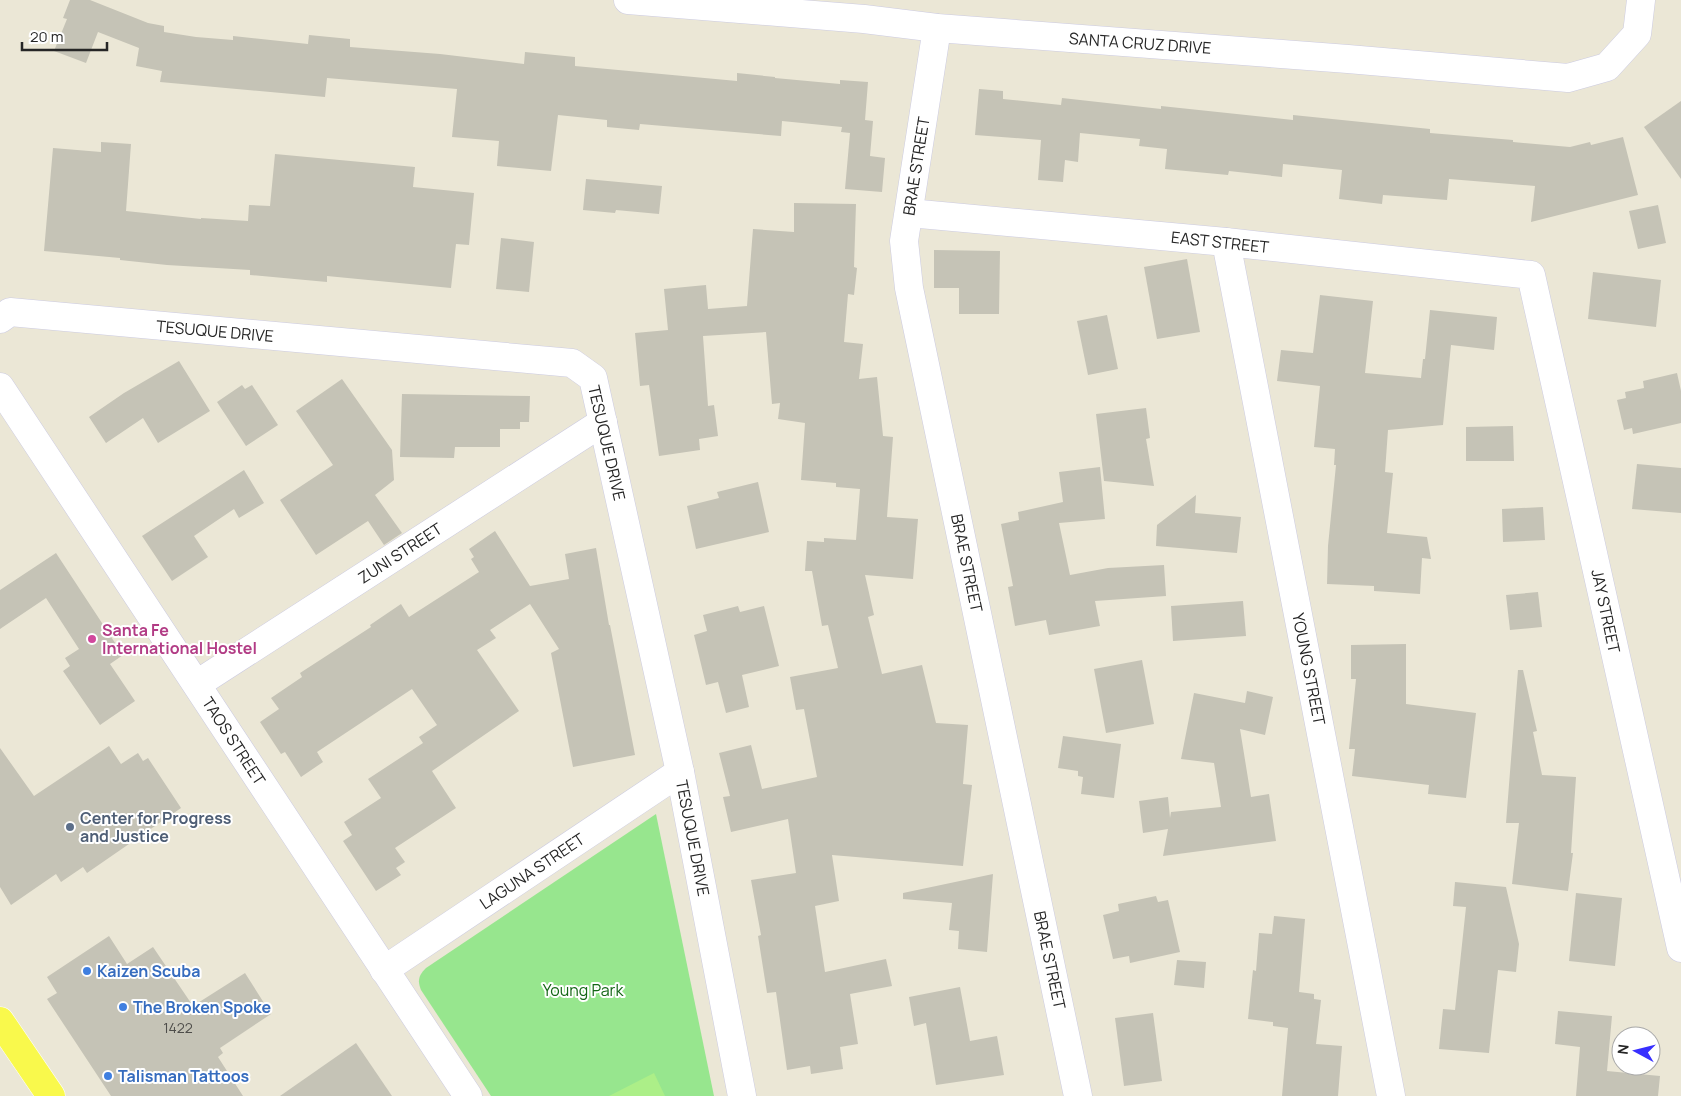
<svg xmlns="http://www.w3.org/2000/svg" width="1681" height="1096" viewBox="0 0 1681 1096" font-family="Manrope,sans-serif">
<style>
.green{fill:#97e68e}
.pitch{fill:#acef88}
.building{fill:#c5c3b6}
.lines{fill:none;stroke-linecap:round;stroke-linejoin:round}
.minor-casing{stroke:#cccbe1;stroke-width:29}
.major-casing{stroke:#fff;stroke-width:29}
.minor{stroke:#fff;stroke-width:28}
.major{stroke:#f9f94c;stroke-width:28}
.hotel-dot{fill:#d1479c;stroke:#fff;stroke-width:2}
.service-dot{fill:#5c6f8a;stroke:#fff;stroke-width:2}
.shop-dot{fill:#3f7fe0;stroke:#fff;stroke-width:2}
.labels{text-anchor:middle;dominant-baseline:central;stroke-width:4;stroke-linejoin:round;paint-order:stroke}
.number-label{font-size:14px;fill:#4e4d4a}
.street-label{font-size:16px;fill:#262626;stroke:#fff}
.hotel-label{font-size:16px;font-weight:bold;fill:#b23c85;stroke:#fff;text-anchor:start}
.service-label{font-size:16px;font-weight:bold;fill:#4e5e75;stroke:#fff;text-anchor:start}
.shop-label{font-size:16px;font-weight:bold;fill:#366cbe;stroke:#fff;text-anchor:start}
.park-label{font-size:16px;fill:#146616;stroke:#fff}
</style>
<rect width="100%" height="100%" fill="#ebe7d6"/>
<path class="green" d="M656,814L714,1096H491L421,990C417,980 419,975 426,968Z"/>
<path class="pitch" d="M654,1073L665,1096H609Z"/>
<g class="building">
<path d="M70,0H90L148,23L164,26V32L196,37L233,40V36L308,44L309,35L350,39V47L440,54L524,64L525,52L575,57V66L737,81V73L775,77V78L840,84V80L868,82L865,120L873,121L870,156L885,158L882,192L845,189L850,133L841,132L842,127L782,121L781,136L640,124L639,130L607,127V120L558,115L551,171L497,166L499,141L452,137L457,89L327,78L325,97L160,82L162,71L136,66L139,48L98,32L86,63L54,51L67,19L63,18Z"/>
<path d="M979,89L1003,91V99L1061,105L1062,98L1161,109V106L1293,120V115L1430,129V133L1513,140V142L1570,147L1590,142L1591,145L1623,137L1638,195L1531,222L1535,186L1449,179L1447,200L1383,195L1382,204L1339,199L1342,170L1283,164L1282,177L1229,171L1228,175L1165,169L1167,149L1139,146L1140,139L1080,133L1078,162L1065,160L1063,182L1038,180L1041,140L975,135Z"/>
<path d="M1681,101V179L1644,127Z"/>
<path d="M101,142L131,144L126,211L201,219V218L248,221L249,205L270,206L275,154L415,167L413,187L474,193L469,245L456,244L451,288L327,276V282L250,275V270L167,265L120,260V258L44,251L53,148L101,152Z"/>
<path d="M586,179L662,186L659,214L616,210L615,213L583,210Z"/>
<path d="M794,203L856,204L854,267L857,268L854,295L848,294L844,342L863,344L859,379L877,377L883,436L893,437L887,517L918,519L913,579L865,575L874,615L868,617L882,674L922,665L936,723L968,725L963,784L972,785L963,866L832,855L839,901L815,906L825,972L886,959L892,986L850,994L858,1044L840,1047L843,1069L811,1074L810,1066L787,1070L776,992L767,993L758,936L761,935L751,880L796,873L788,819L731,832L723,797L730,796L719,753L751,745L762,789L817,777L804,709L796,710L790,677L838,668L828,625L822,626L812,571H805L807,541L824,542V538L856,540L860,489L836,487V483L801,480L805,423L778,419L780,403L772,404L766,332L703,336L708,406L714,405L718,436L699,439L700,450L659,456L649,385L640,386L635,333L668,330L664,289L706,285L708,309L747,306L753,229L794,232Z"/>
<path d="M1658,205L1666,243L1638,249L1629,211Z"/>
<path d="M501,238L534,242L529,292L496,289Z"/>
<path d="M934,250L1000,251L999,314H959V288H934Z"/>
<path d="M1187,259L1200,332L1157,339L1144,267Z"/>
<path d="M1593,272L1661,280L1656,327L1588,319Z"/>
<path d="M1320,295L1373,301L1365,373L1421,378L1423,359H1425L1430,310L1497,317L1494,350L1451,345L1443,425L1388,430L1385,472L1393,473L1387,533L1427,537L1431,559L1422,558L1420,594L1374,591V586L1327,584L1328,546L1336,465H1334L1335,449L1314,447L1320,386L1277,381L1281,350L1313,353Z"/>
<path d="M1107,315L1118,369L1088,375L1077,321Z"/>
<path d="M179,361L210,411L158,443L143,418L106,443L89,417L124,393Z"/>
<path d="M1677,373L1681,391V423L1633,434L1632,428L1624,430L1617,400L1626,398L1625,392L1644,388L1643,381Z"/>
<path d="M342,379L392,450L394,480L375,495L402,533L384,545L368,521L316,555L280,500L333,465L296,411Z"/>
<path d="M242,385L245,389L252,385L278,425L246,446L217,402Z"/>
<path d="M402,394L530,396L529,422H520V429H500V447H455L454,458L400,457Z"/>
<path d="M1146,408L1150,438L1146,439L1154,486L1104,481L1096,414Z"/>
<path d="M1513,426L1514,461H1466V427Z"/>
<path d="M1637,464L1681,468V513L1632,509Z"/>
<path d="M1100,467L1105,519L1059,523L1070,575L1108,568L1164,565L1166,596L1095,601L1100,626L1049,635L1046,620L1015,626L1008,587L1013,586L1001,524L1019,520L1018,512L1063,502L1059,472Z"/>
<path d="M244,470L264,503L239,518L234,509L194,536L208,557L172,581L142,536Z"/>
<path d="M758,482L769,532L696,549L687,506L719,498L717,492Z"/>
<path d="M1196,495L1195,513L1241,517L1237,553L1156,546L1157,525Z"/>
<path d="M1543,507L1545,540L1503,542L1502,509Z"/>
<path d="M495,531L530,586L569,579L565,554L596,548L609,625H610L635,755L573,767L551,653L559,649L530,604L490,630L496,638L477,650L519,711L432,771L456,808L395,848L405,862L396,868L401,875L376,891L343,841L352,835L344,822L381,798L368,779L423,743L419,737L437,725L412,689L317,752L323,762L301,777L285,752L281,754L260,722L279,709L271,698L302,677L300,673L371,627L370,625L401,604L409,617L479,572L471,559L474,557L469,549Z"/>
<path d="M56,553L123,655L110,664L135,701L100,725L63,671L70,666L65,658L79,649L46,598L0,629V590Z"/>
<path d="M1538,592L1542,627L1510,630L1506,595Z"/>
<path d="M1243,601L1246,636L1173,641L1171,606Z"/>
<path d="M738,606L740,612L764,606L779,666L742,675L749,707L726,713L718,682L706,685L694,635L707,631L703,615Z"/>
<path d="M1406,644V704L1476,713L1466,798L1428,794L1429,785L1352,776L1355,749H1349L1356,679H1351V645Z"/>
<path d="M1142,660L1154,724L1106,733L1094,669Z"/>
<path d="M1518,670H1523L1537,731L1533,732L1542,775L1576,777L1571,853H1573L1568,891L1512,884L1519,823H1506Z"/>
<path d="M1247,691L1273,697L1265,735L1240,729L1251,797L1269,794L1276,841L1163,856L1168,829L1143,833L1139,801L1168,797L1170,818L1171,812L1221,807L1214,763L1181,759L1194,693L1245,703Z"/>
<path d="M1063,736L1121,744L1114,798L1081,794L1083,777L1078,776V771L1058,768Z"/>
<path d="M109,746L121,764L138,753L143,761L148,758L181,808L87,873L83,867L61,882L56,874L11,905L0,887V748L34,796Z"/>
<path d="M993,874L987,952L958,949L959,931L949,930L952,903L903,899V893Z"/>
<path d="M1455,882L1506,887L1519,944L1516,972L1498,970L1489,1053L1439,1049L1443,1009L1455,1010L1466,907L1453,906Z"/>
<path d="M1576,893L1622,898L1615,966L1569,961Z"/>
<path d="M1156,896L1158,902L1168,900L1180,952L1130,963L1129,956L1113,959L1103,915L1119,911L1118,904Z"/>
<path d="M1274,916L1305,919L1299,992L1314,994V999L1321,1000L1316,1044L1342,1046L1338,1096H1282L1288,1028L1273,1026V1022L1248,1019L1253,970L1256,971L1259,933L1272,934Z"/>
<path d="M109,936L127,964L153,947L193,1006L245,973L271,1014L220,1048L223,1053L218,1057L243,1096H111L47,999L57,993L47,977Z"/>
<path d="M1177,960L1206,962L1204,988L1174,985Z"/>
<path d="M960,987L970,1041L997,1036L1004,1075L936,1085L926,1023L914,1026L909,997Z"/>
<path d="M1558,1011L1612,1016L1607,1071L1660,1076L1658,1096H1576L1580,1047L1555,1044Z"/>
<path d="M1153,1013L1162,1081L1124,1086L1115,1018Z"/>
<path d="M356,1043L392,1096H280Z"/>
</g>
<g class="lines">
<defs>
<g id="minor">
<path d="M628,0L864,19L937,28L1348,59L1568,78L1607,67L1637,34L1641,0"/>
<path d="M937,28L904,241L909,288L1078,1096"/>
<path d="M909,213L1226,242L1531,275L1681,948"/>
<path d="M1226,242L1391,1096"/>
<path d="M0,319L10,312L572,363L593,378L680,772L742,1096"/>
<path d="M0,387L468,1096"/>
<path d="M197,684L603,422"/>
<path d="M384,970L680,772"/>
</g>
<path id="major" d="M0,1021L51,1096"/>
</defs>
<use href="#minor" class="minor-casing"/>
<use href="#major" class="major-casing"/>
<use href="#minor" class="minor"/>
<use href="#major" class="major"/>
</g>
<circle class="hotel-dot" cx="92" cy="639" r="5"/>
<circle class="service-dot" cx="70" cy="827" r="5"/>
<g class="shop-dot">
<circle cx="87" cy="971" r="5"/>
<circle cx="123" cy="1007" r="5"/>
<circle cx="108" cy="1076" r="5"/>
</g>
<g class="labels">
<g class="number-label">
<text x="178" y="1027">1422</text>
</g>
<g class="street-label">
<text transform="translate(1140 43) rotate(4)">SANTA CRUZ DRIVE</text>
<text transform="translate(916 166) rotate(-81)">BRAE STREET</text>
<text transform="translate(1220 242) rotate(6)">EAST STREET</text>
<text transform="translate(215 331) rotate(5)">TESUQUE DRIVE</text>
<text transform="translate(607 443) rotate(77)">TESUQUE DRIVE</text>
<text transform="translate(400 553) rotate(-33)">ZUNI STREET</text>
<text transform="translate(967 563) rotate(78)">BRAE STREET</text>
<text transform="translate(1606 611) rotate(78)">JAY STREET</text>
<text transform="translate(1309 669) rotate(79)">YOUNG STREET</text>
<text transform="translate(234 741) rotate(57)">TAOS STREET</text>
<text transform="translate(693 838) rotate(79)">TESUQUE DRIVE</text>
<text transform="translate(532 871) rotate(-34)">LAGUNA STREET</text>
<text transform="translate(1050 960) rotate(78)">BRAE STREET</text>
</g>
<g class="hotel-label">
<text x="102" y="630">Santa Fe<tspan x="102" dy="18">International Hostel</tspan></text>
</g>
<g class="service-label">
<text x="80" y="818">Center for Progress<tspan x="80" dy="18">and Justice</tspan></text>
</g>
<g class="shop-label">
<text x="97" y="971">Kaizen Scuba</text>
<text x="133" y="1007">The Broken Spoke</text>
<text x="118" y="1076">Talisman Tattoos</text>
</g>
<g class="park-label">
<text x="583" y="990">Young Park</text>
</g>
</g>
<g transform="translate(1636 1051) rotate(277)"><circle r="24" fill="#ffffff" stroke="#a8a8a8"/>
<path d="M0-4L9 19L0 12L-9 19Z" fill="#382fff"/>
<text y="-8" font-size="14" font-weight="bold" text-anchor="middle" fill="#262626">N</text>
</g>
<path d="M22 42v8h85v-8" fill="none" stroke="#262626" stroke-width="2.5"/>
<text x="30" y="42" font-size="15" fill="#262626" stroke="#ffffff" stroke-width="4" paint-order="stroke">20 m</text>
</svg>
